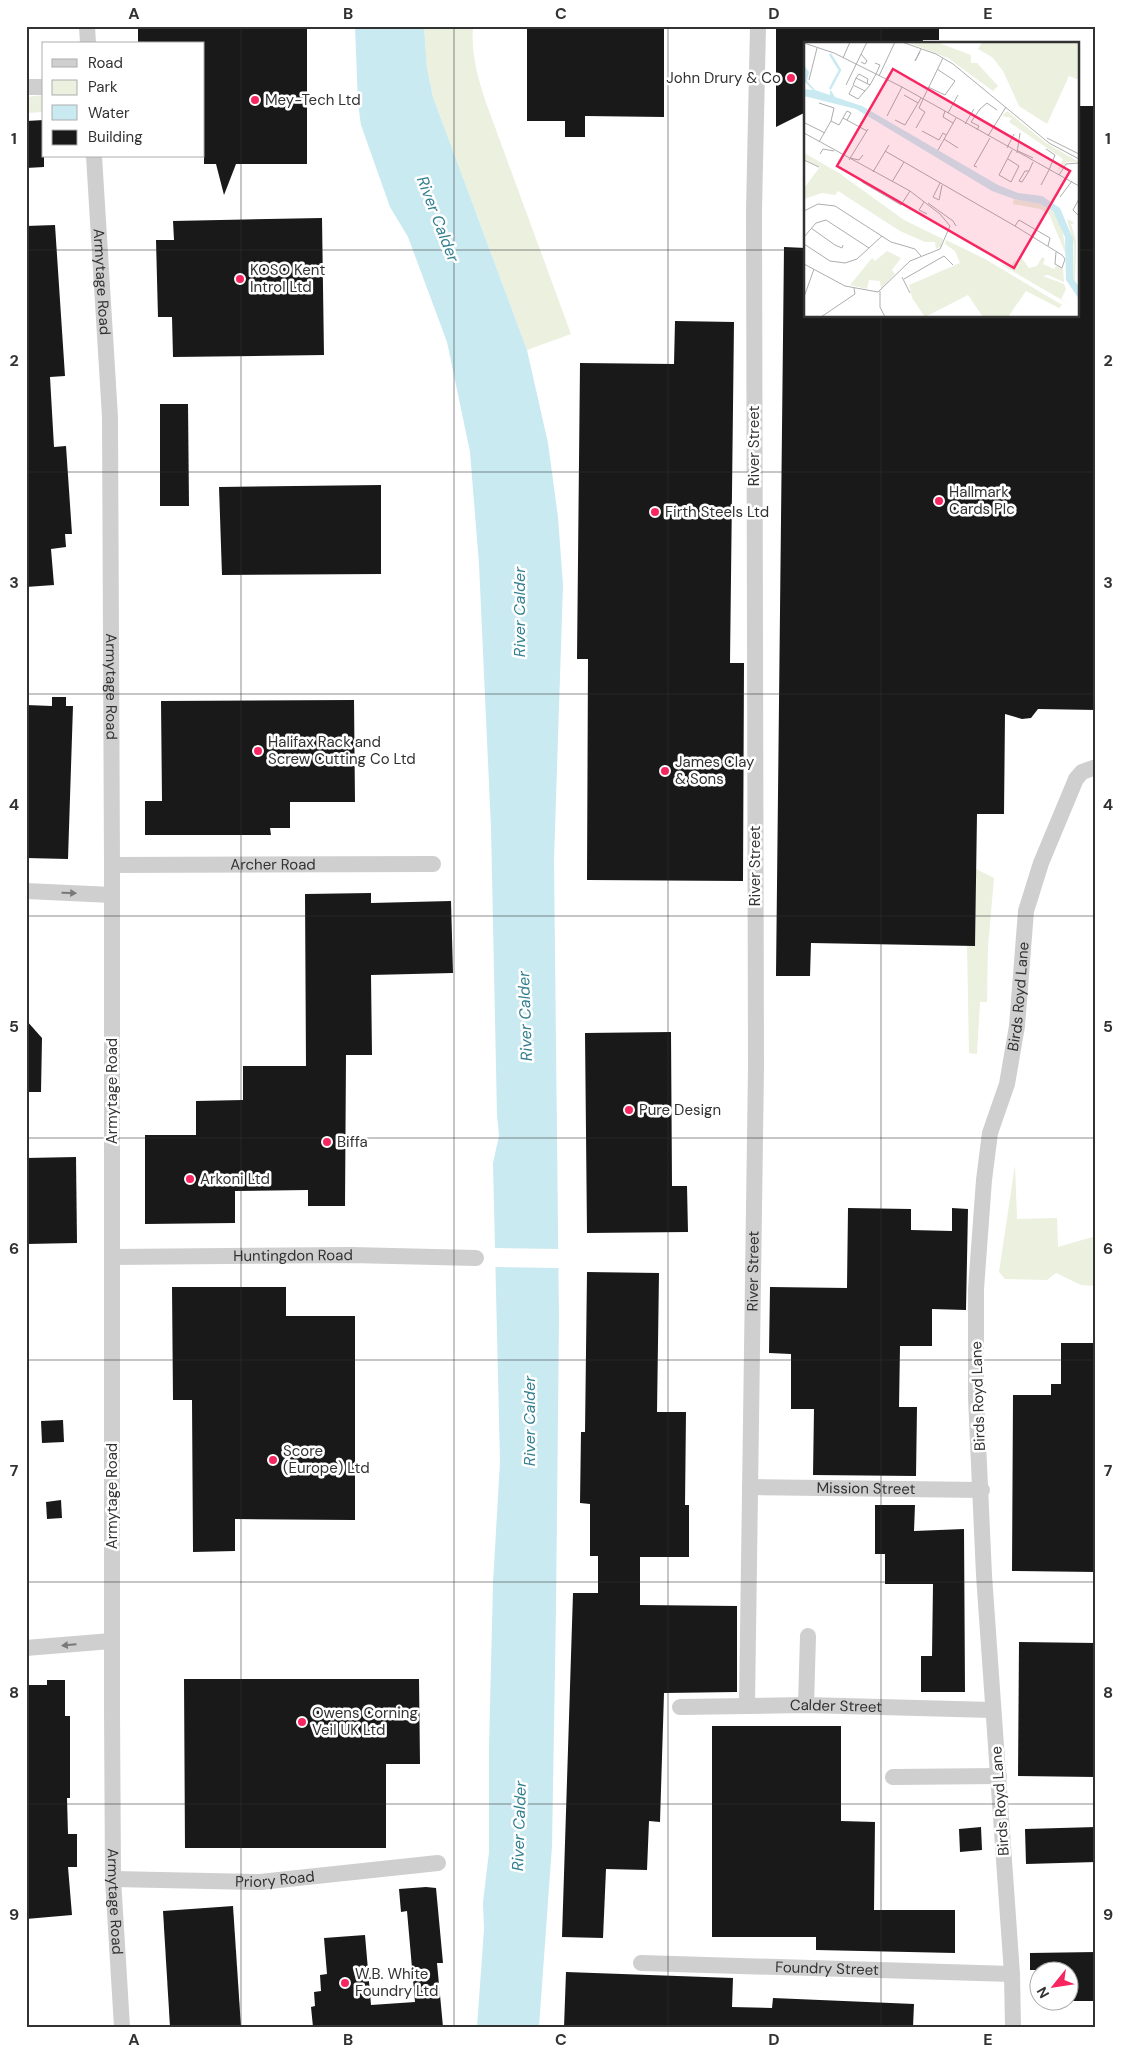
<svg xmlns="http://www.w3.org/2000/svg" width="1122" height="2053" viewBox="0 0 1122 2053" font-family="'DM Sans',sans-serif">
<style>
.green{fill:#ebf0df}
.water{fill:#caeaf1}
.pier{fill:#fff}
.building{fill:#191919}
.lines{fill:none;stroke-linecap:round;stroke-linejoin:round}
.minor{stroke:#cfcfcf;stroke-width:16}
.oneway{fill:#797979}
.grid{fill:none;stroke:#323232;stroke-width:1;stroke-opacity:0.55}
.poi-dot{fill:#f72660;stroke:#fff;stroke-width:2}
.labels{text-anchor:middle;dominant-baseline:central;stroke-width:5;stroke-linejoin:round;paint-order:stroke}
.poi-label{font-size:15px;fill:#323232;stroke:#fff;text-anchor:start}
.street-label{font-size:15px;fill:#323232;stroke:#fff}
.water-label{font-size:16px;font-style:italic;fill:#327f90;stroke:#fff}
.inset-river{fill:none;stroke:#caeaf1;stroke-width:2.5}
.inset-road{fill:none;stroke:#adadad;stroke-width:1}
.view{fill:#f72660;fill-opacity:0.15;stroke:#f72660;stroke-width:2.5}
.inset-edge{fill:none;stroke:#323232;stroke-width:2.5}
.neatline{fill:none;stroke:#323232;stroke-width:2}
.grid-label{font-size:16px;text-anchor:middle;font-weight:bold;fill:#323232}
</style>
<rect width="100%" height="100%" fill="#fff"/>
<g class="green">
<path d="M424,26H473C471,52 477,75 485,100L571,334L527,350L433,97L427,68Z"/>
<path d="M44,95V112L26,113V97Z"/>
<path d="M976,869L994,878L988,947L987,1002H980L977,1054L969,1053L967,945H975Z"/>
<path d="M1015,1165L1017,1219L1057,1218L1058,1247L1096,1236V1286L1081,1285L1056,1273L1047,1280L1005,1279L999,1272Z"/>
</g>
<path class="water" d="M355,26H424L427,68L433,97L527,350L548,443L558,517L563,585L554,860L559,1319L556,1609L552,1846L539,2027H477L484,1929L483,1902L489,1852V1747L493,1583L500,1462L493,1163L499,1136L497,1115L491,828L479,564L470,452L447,342L408,237L390,207L361,125L358,104Z"/>
<path class="pier" d="M493,1248L561,1249V1268L494,1267Z"/>
<g class="building">
<path d="M138,26H307V164H236L224,195L216,164H204V44H138Z"/>
<path d="M527,26H664V117L585,116V137H565V121H527Z"/>
<path d="M776,26H939V40H923L922,44H806V112L776,127Z"/>
<path d="M1078,106H1096V710L1038,709L1031,718L1022,719L1005,714L1004,814H977L975,946L811,943L810,976H776L784,247L806,248V316H1078Z"/>
<path d="M44,120V167L26,168V121Z"/>
<path d="M322,218L324,355L173,357L172,317H158L156,240H174L173,221Z"/>
<path d="M55,225L65,376L50,377L54,447L66,446L72,534H65L66,547L51,549L54,585L26,587V226Z"/>
<path d="M675,321L734,322L730,663H744L743,881L587,880L588,659H577L580,363L674,364Z"/>
<path d="M160,404H188L189,506H160Z"/>
<path d="M381,485V574L222,575L219,487Z"/>
<path d="M52,697H66V706H73L68,859L26,858V705L52,706Z"/>
<path d="M354,700L355,802H290V828H270L271,835H145V801H162L161,701Z"/>
<path d="M371,893V903L451,901L453,973L371,975L372,1055H346L345,1206H308V1190L235,1191V1223L145,1224V1135H196V1101L243,1100V1066H306L305,894Z"/>
<path d="M26,1020L42,1038L41,1092H26Z"/>
<path d="M671,1032L672,1186H687L688,1232L587,1233L585,1033Z"/>
<path d="M76,1157L77,1243L26,1244V1158Z"/>
<path d="M848,1208L911,1209V1230L952,1231V1208L968,1209L966,1310L932,1309V1346H900L899,1407H917L916,1476L813,1475L814,1409H791V1354L769,1353L770,1287L847,1288Z"/>
<path d="M587,1272L659,1273L657,1412H686L685,1505H689V1557H640V1605L737,1606V1692L664,1693L660,1822L649,1821L647,1870L606,1869L603,1938L562,1937L573,1593H598V1556H590V1504L580,1503L581,1432H585Z"/>
<path d="M172,1287H286V1316H355V1520L235,1519V1551L193,1552L192,1400H173Z"/>
<path d="M1061,1343H1096V1572L1012,1571L1013,1395H1051V1384H1061Z"/>
<path d="M63,1420L64,1442L42,1443L41,1421Z"/>
<path d="M61,1500L62,1518L47,1519L46,1502Z"/>
<path d="M875,1505H915L914,1531L964,1529L965,1692H921V1656H932L933,1584H885V1554H875Z"/>
<path d="M1019,1642L1096,1643L1095,1777L1018,1776Z"/>
<path d="M184,1679H419L420,1764H386V1848H185Z"/>
<path d="M47,1680H65V1716H70V1798H67L68,1834H77V1867H68L72,1915L26,1919V1685H47Z"/>
<path d="M712,1726H841V1821L875,1822L874,1910H955V1953L816,1950V1937H712Z"/>
<path d="M981,1827L982,1850L960,1852L959,1829Z"/>
<path d="M1096,1827V1862L1026,1864L1025,1829Z"/>
<path d="M426,1887L436,1888L443,1963H437L443,2027H313L311,2007L315,2006L314,1992L321,1991L320,1975L327,1974L324,1938L365,1935L371,2005L415,2002L407,1911L401,1912L399,1889Z"/>
<path d="M233,1906L241,2027H170L163,1911Z"/>
<path d="M1096,1952V2001H1070V1970H1030V1953Z"/>
<path d="M566,1972L733,1978L732,2007L772,2008L773,1998L914,2004L913,2027H564Z"/>
</g>
<g class="lines">
<g class="minor">
<path d="M87,26L88,44"/>
<path d="M26,87H44"/>
<path id="s1" d="M94,156L110,417L112,865V1710L113,1879L122,2027"/>
<path id="s2" d="M112,865L433,864"/>
<path d="M26,891L112,895"/>
<path id="s3" d="M112,1257L351,1255L476,1258"/>
<path id="s4" d="M750,1487L982,1490"/>
<path d="M26,1648L111,1641"/>
<path id="s5" d="M747,1705L756,1067L754,210L758,26"/>
<path d="M806,1705L808,1636"/>
<path id="s6" d="M680,1707L806,1705L992,1710"/>
<path d="M893,1777L999,1776"/>
<path id="s7" d="M113,1879L260,1882L438,1863"/>
<path id="s8" d="M641,1963L1012,1974"/>
<path id="s9" d="M1013,2027L1012,1974L984,1575L976,1398V1289L984,1180L990,1133L1007,1084L1017,1026L1026,911L1041,863L1076,779L1082,772L1096,767"/>
</g>
</g>
<defs><path id="oneway-solid" d="M-6-.8H1V-3.2L6.5 0L1 3.2V.8H-6Z" transform="scale(1.25)"/></defs>
<g class="oneway">
<use href="#oneway-solid" transform="translate(69 893) rotate(2)"/>
<use href="#oneway-solid" transform="translate(69 1645) rotate(175)"/>
</g>
<path class="grid" d="M241,26V2027M454,26V2027M668,26V2027M881,26V44M26,250H806M1078,250H1096M881,316V2027M26,472H1096M26,694H1096M26,916H1096M26,1138H1096M26,1360H1096M26,1582H1096M26,1804H1096"/>
<g class="poi-dot">
<circle cx="791" cy="78" r="5"/>
<circle cx="255" cy="100" r="5"/>
<circle cx="240" cy="279" r="5"/>
<circle cx="939" cy="501" r="5"/>
<circle cx="655" cy="512" r="5"/>
<circle cx="258" cy="751" r="5"/>
<circle cx="665" cy="771" r="5"/>
<circle cx="629" cy="1110" r="5"/>
<circle cx="327" cy="1142" r="5"/>
<circle cx="190" cy="1179" r="5"/>
<circle cx="273" cy="1460" r="5"/>
<circle cx="302" cy="1722" r="5"/>
<circle cx="345" cy="1983" r="5"/>
</g>
<g class="labels">
<g class="poi-label">
<text x="781" y="78" text-anchor="end">John Drury &amp; Co</text>
<text x="265" y="100">Mey-Tech Ltd</text>
<text x="250" y="270">KOSO Kent<tspan x="250" dy="17">Introl Ltd</tspan></text>
<text x="949" y="492">Hallmark<tspan x="949" dy="17">Cards Plc</tspan></text>
<text x="665" y="512">Firth Steels Ltd</text>
<text x="268" y="742">Halifax Rack and<tspan x="268" dy="17">Screw Cutting Co Ltd</tspan></text>
<text x="675" y="762">James Clay<tspan x="675" dy="17">&amp; Sons</tspan></text>
<text x="639" y="1110">Pure Design</text>
<text x="337" y="1142">Biffa</text>
<text x="200" y="1179">Arkoni Ltd</text>
<text x="283" y="1451">Score<tspan x="283" dy="17">(Europe) Ltd</tspan></text>
<text x="312" y="1713">Owens Corning<tspan x="312" dy="17">Veil UK Ltd</tspan></text>
<text x="355" y="1974">W.B. White<tspan x="355" dy="17">Foundry Ltd</tspan></text>
</g>
<g class="street-label">
<text stroke="none"><textPath href="#s1" startOffset="126">Armytage Road</textPath></text>
<text transform="translate(754 446) rotate(-90)">River Street</text>
<text stroke="none"><textPath href="#s1" startOffset="531">Armytage Road</textPath></text>
<text stroke="none"><textPath href="#s2" startOffset="161">Archer Road</textPath></text>
<text transform="translate(755 866) rotate(-90)">River Street</text>
<text stroke="none"><textPath href="#s9" startOffset="1036">Birds Royd Lane</textPath></text>
<text transform="translate(112 1091) rotate(-90)">Armytage Road</text>
<text stroke="none"><textPath href="#s3" startOffset="181">Huntingdon Road</textPath></text>
<text stroke="none"><textPath href="#s5" startOffset="434">River Street</textPath></text>
<text transform="translate(978 1396) rotate(-92)">Birds Royd Lane</text>
<text stroke="none"><textPath href="#s4" startOffset="116">Mission Street</textPath></text>
<text transform="translate(112 1496) rotate(-90)">Armytage Road</text>
<text stroke="none"><textPath href="#s6" startOffset="156">Calder Street</textPath></text>
<text transform="translate(1000 1801) rotate(-94)">Birds Royd Lane</text>
<text stroke="none"><textPath href="#s7" startOffset="162">Priory Road</textPath></text>
<text stroke="none"><textPath href="#s1" startOffset="1746">Armytage Road</textPath></text>
<text stroke="none"><textPath href="#s8" startOffset="186">Foundry Street</textPath></text>
</g>
<g class="water-label">
<text transform="translate(438 219) rotate(69)">River Calder</text>
<text transform="translate(519 612) rotate(-90)">River Calder</text>
<text transform="translate(525 1016) rotate(-92)">River Calder</text>
<text transform="translate(529 1421) rotate(-90)">River Calder</text>
<text transform="translate(519 1826) rotate(-88)">River Calder</text>
</g>
</g>
<g transform="translate(804 42)">
<rect width="275" height="275" fill="#fff"/>
<path d="M103,0H132L167,13V21H173L194,44L189,49L144,16ZM178,0H275V38L265,34L243,82L215,64L199,29L188,15L174,7ZM203,69L242,101L275,120H263L253,130L259,117L205,80L208,76L198,74ZM0,111L35,131L100,178L139,197L137,204L132,207L131,200H121L96,189L34,149L31,153L18,151L0,157V146L16,125L0,117ZM210,157L236,162L249,169L257,181L263,215L245,172L236,167L209,162ZM263,177L271,181L267,182L272,199L271,240L275,245L271,240L269,236L270,203ZM142,198L181,217L258,263L255,266L222,249L204,275H179L164,253L121,275L108,256L105,243L156,221L151,209L141,202ZM83,209L97,216L88,228L91,232L77,247L76,239L65,238L63,247L46,243L68,216L71,219ZM217,215L225,226L233,224L238,215L241,217L239,222L250,227L252,224L259,226L260,240L244,233L239,234L260,242L262,247L257,257L270,265L198,223L206,225L211,218L215,222Z" fill="#ebf0df"/>
<path d="M0,23L5,30L3,39L11,48L26,53V47L31,55L58,64L194,143L214,151L238,154L256,166L269,197V236L275,245V257L262,238L261,195L249,169L236,162L210,157L188,149L52,67L0,54V47L9,48L0,39Z" fill="#caeaf1"/>
<path class="inset-river" d="M26,47L36,28L26,12"/>
<path class="inset-road" d="M98,0L132,12L149,22L245,101L275,117M0,1L30,11L98,45L275,144M116,10L111,19L117,7M57,12L63,19L61,22L57,20M39,16L46,0M71,21L76,23L72,32M75,34L91,0M52,36L55,32L64,37L63,42M5,38L13,6M42,43L63,0M49,44L45,52L54,57L66,43M124,45L141,53L151,39L133,27M61,49L49,43L52,36L66,43L72,32M100,53L114,61L117,56M119,57L139,16M15,61L30,66L27,79M141,69L139,75L149,81M144,71L154,53M83,74L98,45M39,76L63,89M91,78L101,83L114,61M1,81L21,91M161,82L170,67M112,86L121,70L115,66L119,57M173,88L175,84L167,80L176,67L183,61L193,68M118,89L135,98L139,91L142,93M0,91L106,149L136,172L146,184L136,207L106,219L74,250L41,244L0,222M184,94L202,65M243,96L275,112M140,97L154,106M15,100L27,79L35,83L43,69L47,71L43,78M203,106L210,92M242,107L251,113L245,128M134,108L152,76M81,109L211,184L258,213L261,217L258,226L251,222L252,210M214,109L229,116M213,111L216,91M16,112L19,107L30,109M46,116L55,118L59,113M204,117L215,124L207,140L195,133L208,108M0,118L15,125M45,118L64,87M173,125L170,124L186,96M225,129H221L215,139L218,140L225,129L229,120M69,130L85,103M255,133L262,122L275,121M58,140L97,163L106,149M88,140L100,120M136,141L129,155L135,158L138,143M237,143L245,128M256,155L268,139M275,157L269,168L275,174M120,160L115,168L123,172M124,161L149,179L152,184M0,169L14,162L31,164L87,200L111,207L117,214M211,184L215,178L246,196L244,204M7,186L31,203L38,206L39,203M0,195L12,181L22,178L65,206M0,202L26,219L41,221L53,217L78,194M98,235L106,251M100,237L140,214L149,223M76,249V265L81,275M0,255L10,227M17,275L51,252L50,246"/>
<path class="view" d="M89,27L266,129L210,226L33,124Z"/>
<rect width="275" height="275" class="inset-edge"/>
</g>
<rect width="1122" height="2053" fill="none" stroke="#ffffff" stroke-width="55"/>
<rect x="42" y="42" width="162" height="115" fill="#ffffff" stroke="#adadad"/>
<rect x="52" y="59" width="25" height="8" fill="#cfcfcf" stroke="#adadad"/>
<text x="88" y="68" font-size="15" fill="#323232">Road</text>
<rect x="52" y="80" width="25" height="15" fill="#ebf0df" stroke="#adadad"/>
<text x="88" y="92" font-size="15" fill="#323232">Park</text>
<rect x="52" y="105" width="25" height="15" fill="#caeaf1" stroke="#adadad"/>
<text x="88" y="118" font-size="15" fill="#323232">Water</text>
<rect x="52" y="130" width="25" height="15" fill="#191919" stroke="#adadad"/>
<text x="88" y="142" font-size="15" fill="#323232">Building</text>
<g transform="translate(1054 1986) rotate(240)"><circle r="24" fill="#ffffff" stroke="#adadad"/>
<path d="M0-4L9 19L0 12L-9 19Z" fill="#f72660"/>
<text y="-8" font-size="14" font-weight="bold" text-anchor="middle" fill="#323232">N</text>
</g>
<rect x="28" y="28" width="1066" height="1998" class="neatline"/>
<g class="grid-label">
<text x="134" y="19">A</text>
<text x="348" y="19">B</text>
<text x="561" y="19">C</text>
<text x="774" y="19">D</text>
<text x="988" y="19">E</text>
<text x="14" y="144">1</text>
<text x="1108" y="144">1</text>
<text x="14" y="366">2</text>
<text x="1108" y="366">2</text>
<text x="14" y="588">3</text>
<text x="1108" y="588">3</text>
<text x="14" y="810">4</text>
<text x="1108" y="810">4</text>
<text x="14" y="1032">5</text>
<text x="1108" y="1032">5</text>
<text x="14" y="1254">6</text>
<text x="1108" y="1254">6</text>
<text x="14" y="1476">7</text>
<text x="1108" y="1476">7</text>
<text x="14" y="1698">8</text>
<text x="1108" y="1698">8</text>
<text x="14" y="1920">9</text>
<text x="1108" y="1920">9</text>
<text x="134" y="2045">A</text>
<text x="348" y="2045">B</text>
<text x="561" y="2045">C</text>
<text x="774" y="2045">D</text>
<text x="988" y="2045">E</text>
</g>
</svg>
